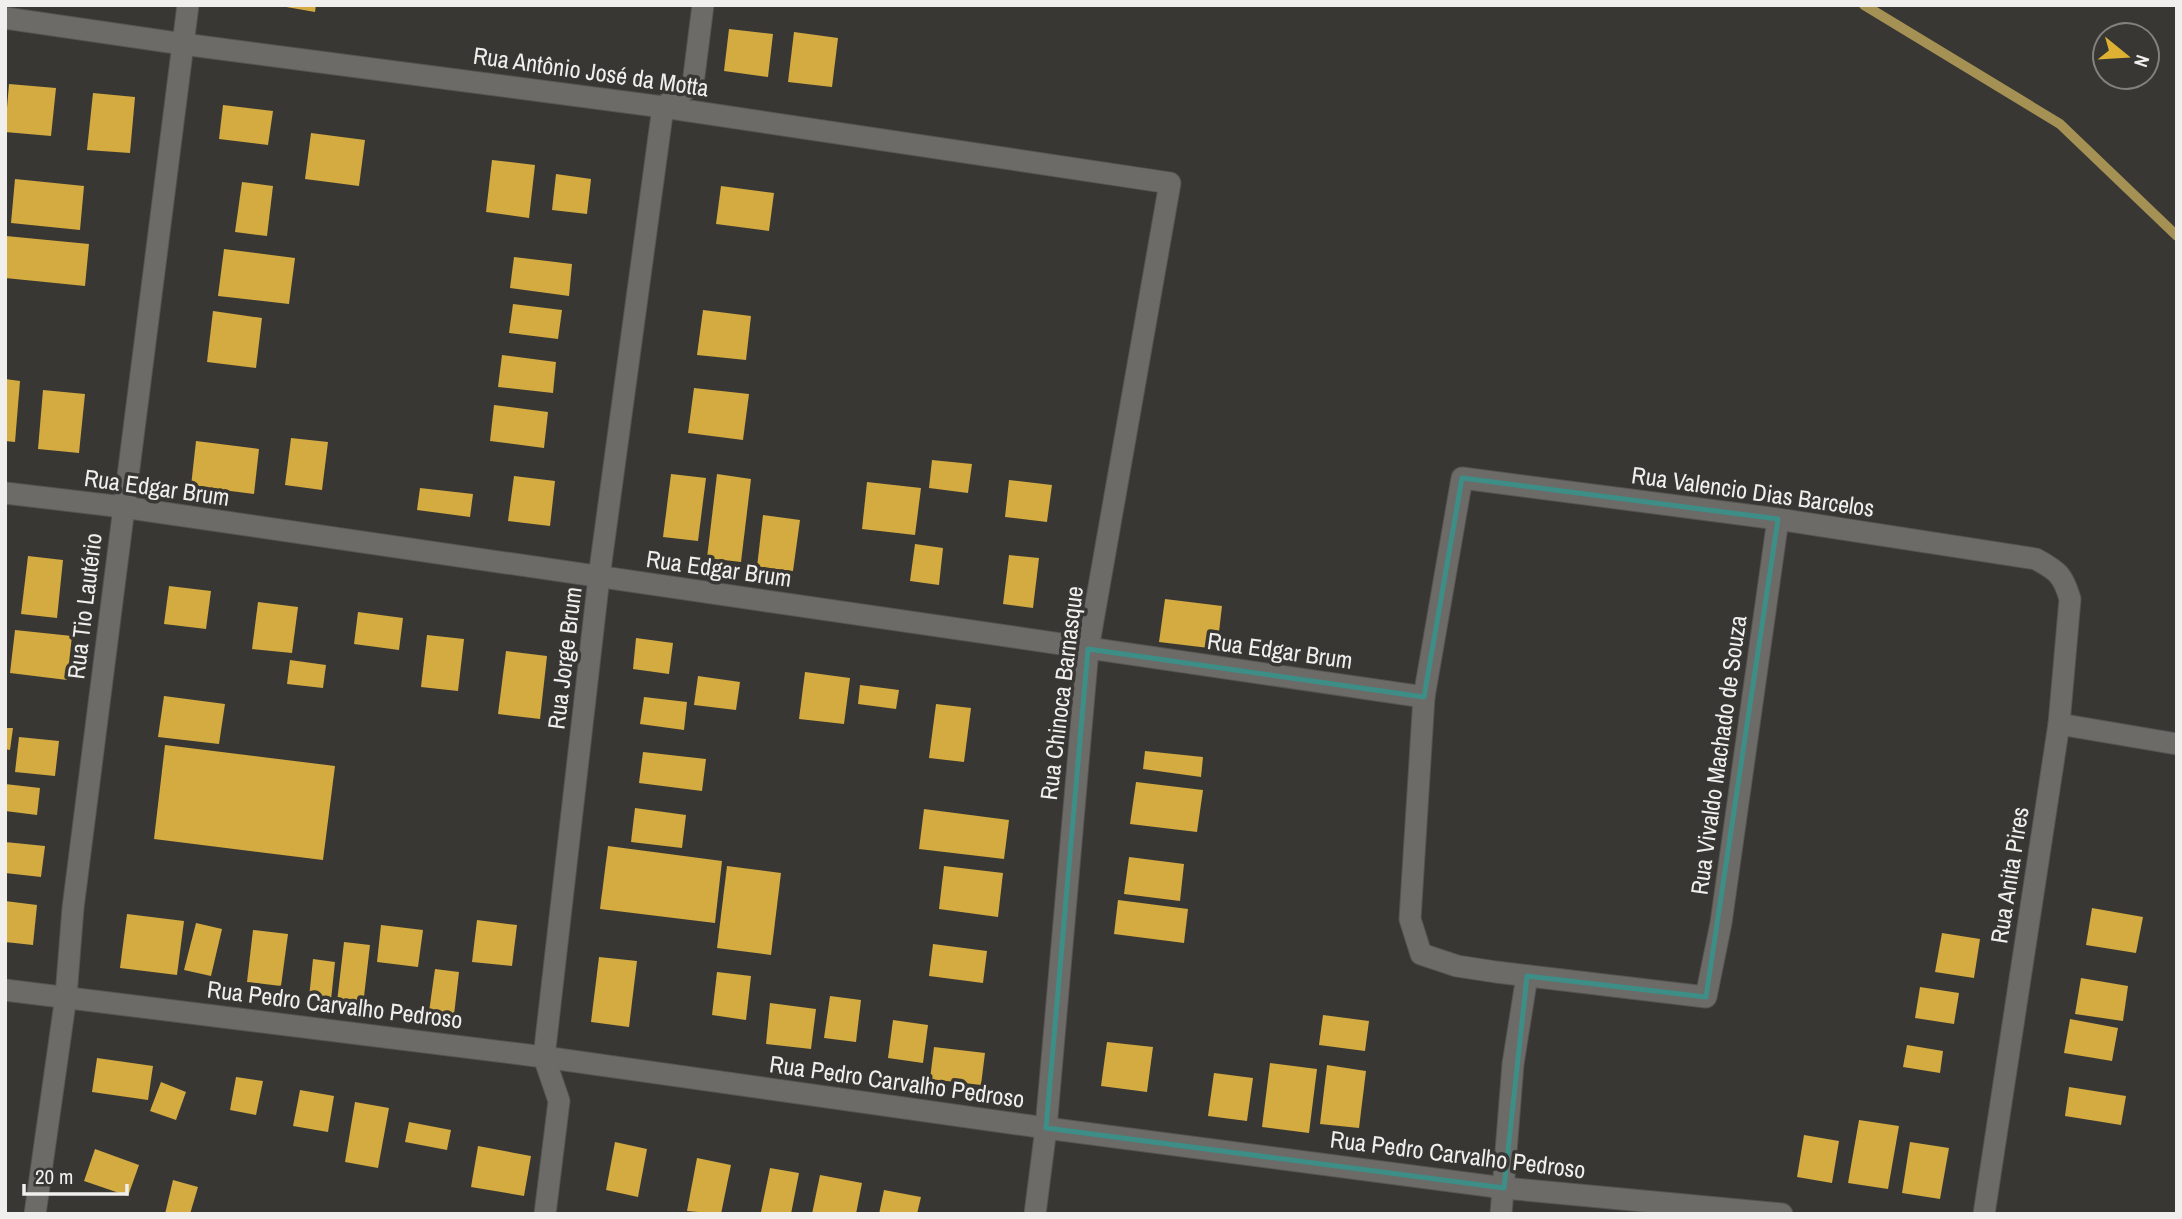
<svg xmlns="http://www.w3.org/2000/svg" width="2182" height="1219" viewBox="0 0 2182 1219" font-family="'Archivo Narrow',sans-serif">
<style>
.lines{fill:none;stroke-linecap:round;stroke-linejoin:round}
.stream{stroke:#a69154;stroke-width:10}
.building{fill:#d3ab41}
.street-casing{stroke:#555452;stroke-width:23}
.street{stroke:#6d6b67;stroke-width:21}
.marked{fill:none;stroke:#3c8e87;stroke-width:5;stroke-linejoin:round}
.labels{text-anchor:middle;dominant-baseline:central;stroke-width:7;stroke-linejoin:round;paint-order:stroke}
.street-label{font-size:24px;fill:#f0efed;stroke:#383733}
</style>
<rect width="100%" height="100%" fill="#383733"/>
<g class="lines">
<path class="stream" d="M1864,5L2060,124L2177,236"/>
</g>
<g class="building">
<path d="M275,5H316L315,12Z"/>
<path d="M729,29L773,34L768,77L724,71Z"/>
<path d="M794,32L838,38L832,87L788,82Z"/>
<path d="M9,84L56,88L51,136L5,132Z"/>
<path d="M93,93L135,97L130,153L87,150Z"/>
<path d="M223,105L273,111L268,145L219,139Z"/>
<path d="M311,133L365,140L359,186L305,179Z"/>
<path d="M492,160L535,165L529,218L486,212Z"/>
<path d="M556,174L591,179L587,214L552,210Z"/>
<path d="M15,179L84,186L80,230L11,223Z"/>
<path d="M242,182L273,186L267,236L235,232Z"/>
<path d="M721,186L774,193L769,231L716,224Z"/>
<path d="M6,236L89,244L85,286L5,278Z"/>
<path d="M224,249L295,258L289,304L218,296Z"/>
<path d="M514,257L572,264L569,296L510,288Z"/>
<path d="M513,304L562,310L558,339L509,333Z"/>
<path d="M703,310L751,316L746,360L697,355Z"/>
<path d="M213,311L262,318L256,368L207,362Z"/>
<path d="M502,355L556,362L553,393L498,387Z"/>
<path d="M5,379L20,381L15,442L5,441Z"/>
<path d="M694,388L749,394L743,440L688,433Z"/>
<path d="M43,390L85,394L79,453L38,449Z"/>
<path d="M494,405L548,412L544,448L490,441Z"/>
<path d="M291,438L328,442L322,490L285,485Z"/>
<path d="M196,441L259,449L254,494L191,486Z"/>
<path d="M932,460L972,464L968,493L929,488Z"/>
<path d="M671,474L706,478L698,541L663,537Z"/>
<path d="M717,474L751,479L741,562L707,558Z"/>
<path d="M514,476L555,481L550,526L508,521Z"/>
<path d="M1009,480L1052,485L1047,522L1005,517Z"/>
<path d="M867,482L921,488L915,535L862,529Z"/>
<path d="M420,488L473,494L470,517L417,510Z"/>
<path d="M763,515L800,520L793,571L757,567Z"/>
<path d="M915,544L943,548L939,585L910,581Z"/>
<path d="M1009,555L1039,558L1033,608L1003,604Z"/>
<path d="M28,556L63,560L57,618L21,614Z"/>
<path d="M169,586L211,591L206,629L164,624Z"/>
<path d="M1165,599L1222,606L1217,649L1159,642Z"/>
<path d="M258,602L298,607L292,653L252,649Z"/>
<path d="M358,612L403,618L399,650L354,644Z"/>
<path d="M15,630L72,636L67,680L10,673Z"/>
<path d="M427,635L464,639L458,691L421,687Z"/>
<path d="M636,638L673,643L669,674L633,669Z"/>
<path d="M506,651L547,656L540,719L498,714Z"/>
<path d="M290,660L326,665L323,688L287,684Z"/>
<path d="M805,672L850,678L844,724L799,719Z"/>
<path d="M698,676L740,682L736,710L694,705Z"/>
<path d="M860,685L899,690L896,709L858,704Z"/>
<path d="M164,696L225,704L219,744L158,737Z"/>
<path d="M644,697L687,702L684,730L640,724Z"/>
<path d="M936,704L971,708L964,762L929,758Z"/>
<path d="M5,728H13L10,750L5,749Z"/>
<path d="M19,737L59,741L55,776L15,772Z"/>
<path d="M165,745L335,766L323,860L154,839Z"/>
<path d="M1145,751L1203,757L1201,777L1143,769Z"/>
<path d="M643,752L706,759L702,791L639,783Z"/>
<path d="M1136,782L1203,790L1197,832L1130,824Z"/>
<path d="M5,784L40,788L37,815L5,811Z"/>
<path d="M635,808L686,815L682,848L631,842Z"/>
<path d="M924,809L1009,820L1004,859L919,849Z"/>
<path d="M5,842L45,846L41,877L5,873Z"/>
<path d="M608,846L722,861L715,923L600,909Z"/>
<path d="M1129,857L1184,864L1180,901L1124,894Z"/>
<path d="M727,866L781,873L771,955L717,948Z"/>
<path d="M944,866L1003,873L998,917L939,909Z"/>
<path d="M1118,900L1188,909L1184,943L1114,934Z"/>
<path d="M5,901L37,905L33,945L5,942Z"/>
<path d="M2092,908L2143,917L2136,953L2086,945Z"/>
<path d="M127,914L184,921L177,975L120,968Z"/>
<path d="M477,920L517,925L512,966L472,962Z"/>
<path d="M196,923L222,929L211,976L184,970Z"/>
<path d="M381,925L423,930L418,967L377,962Z"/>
<path d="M253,930L288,934L281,986L247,982Z"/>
<path d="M1942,933L1980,939L1974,978L1935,972Z"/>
<path d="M344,942L370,945L363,1005L337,1002Z"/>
<path d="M933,944L987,951L983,983L929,976Z"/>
<path d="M599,957L637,961L629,1027L591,1022Z"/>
<path d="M313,959L335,962L331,1000L309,998Z"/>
<path d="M435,969L459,972L454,1015L429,1012Z"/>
<path d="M717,972L751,976L746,1020L712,1015Z"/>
<path d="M2081,978L2128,986L2123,1021L2075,1014Z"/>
<path d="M1920,987L1959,993L1954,1024L1915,1018Z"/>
<path d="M830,996L861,1000L856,1042L824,1038Z"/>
<path d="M770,1003L816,1009L811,1049L766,1044Z"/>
<path d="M1323,1015L1369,1021L1365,1051L1319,1045Z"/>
<path d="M2070,1019L2118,1028L2112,1061L2064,1053Z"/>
<path d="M893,1020L928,1025L923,1063L888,1058Z"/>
<path d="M1107,1042L1153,1047L1147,1092L1101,1086Z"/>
<path d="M1907,1045L1943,1051L1940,1073L1903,1067Z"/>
<path d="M934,1047L985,1053L981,1085L930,1079Z"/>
<path d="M97,1058L153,1066L148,1100L92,1092Z"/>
<path d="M1270,1063L1317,1069L1309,1133L1262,1127Z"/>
<path d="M1327,1065L1366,1071L1359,1128L1320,1124Z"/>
<path d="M1214,1073L1253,1078L1247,1121L1208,1116Z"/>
<path d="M236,1077L263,1081L256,1115L230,1110Z"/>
<path d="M161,1082L186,1092L176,1120L150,1111Z"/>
<path d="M2069,1087L2126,1096L2121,1125L2065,1116Z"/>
<path d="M300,1090L334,1096L328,1132L293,1126Z"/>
<path d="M355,1102L389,1108L378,1168L345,1162Z"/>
<path d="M1859,1120L1899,1126L1888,1189L1848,1183Z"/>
<path d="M409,1122L451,1130L447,1150L405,1142Z"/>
<path d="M1804,1135L1839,1141L1832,1183L1797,1177Z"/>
<path d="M615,1142L647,1149L638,1197L606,1190Z"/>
<path d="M1910,1142L1949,1148L1940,1199L1902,1193Z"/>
<path d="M478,1146L531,1156L524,1196L471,1187Z"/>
<path d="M95,1149L139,1165L128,1196L84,1181Z"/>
<path d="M697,1158L731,1165L721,1214L687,1211Z"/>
<path d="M770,1168L799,1173L791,1214L761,1212Z"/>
<path d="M820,1175L862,1183L856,1214H812Z"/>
<path d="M173,1180L198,1187L190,1214H165Z"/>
<path d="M884,1190L921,1197L917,1214H879Z"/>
</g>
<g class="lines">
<defs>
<g id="street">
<path d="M5,18L183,44L663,107L1170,183L1088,649L1046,1128L1035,1214"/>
<path d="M663,107L693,84L703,5"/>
<path d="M5,493L123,507L1424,697"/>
<path d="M1778,519L1721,923L1706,997L1496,972L1457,966L1421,954L1410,919L1424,697L1462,478L1778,519L2036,559C2058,571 2063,575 2070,599L2059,724L1984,1214"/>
<path d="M2059,724L2177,744"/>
<path d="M5,990L544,1057L1046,1128L1504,1188L1782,1214"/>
<path d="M35,1214L66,996L73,908L188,5"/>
<path d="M545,1214L559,1101L544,1057L599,577L663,107"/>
<path d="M1501,1214L1513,1064L1527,976"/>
</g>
</defs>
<use href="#street" class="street-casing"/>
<use href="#street" class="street"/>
</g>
<path class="marked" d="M1462,478L1778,519L1706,997L1527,976L1504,1188L1046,1128L1088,649L1424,697Z"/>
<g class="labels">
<g class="street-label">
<text transform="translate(591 71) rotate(8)">Rua Antônio José da Motta</text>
<text transform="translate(157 487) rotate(8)">Rua Edgar Brum</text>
<text transform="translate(1753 491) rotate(8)">Rua Valencio Dias Barcelos</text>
<text transform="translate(719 568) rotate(8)">Rua Edgar Brum</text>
<text transform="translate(84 606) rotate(-83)">Rua Tio Lautério</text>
<text transform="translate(1280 650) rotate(8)">Rua Edgar Brum</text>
<text transform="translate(564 658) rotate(-83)">Rua Jorge Brum</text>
<text transform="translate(1061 693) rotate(-83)">Rua Chinoca Barnasque</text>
<text transform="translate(1718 755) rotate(-82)">Rua Vivaldo Machado de Souza</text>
<text transform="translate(2009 875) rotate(-81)">Rua Anita Pires</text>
<text transform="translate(335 1004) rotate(7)">Rua Pedro Carvalho Pedroso</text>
<text transform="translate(897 1081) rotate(8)">Rua Pedro Carvalho Pedroso</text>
<text transform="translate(1458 1154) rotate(7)">Rua Pedro Carvalho Pedroso</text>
</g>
</g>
<rect width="2182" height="1219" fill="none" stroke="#f0efed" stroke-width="14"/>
<g transform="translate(2126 56) rotate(108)"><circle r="33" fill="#383733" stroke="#82817d" stroke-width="2"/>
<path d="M0-5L12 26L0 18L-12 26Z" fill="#deb133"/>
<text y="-10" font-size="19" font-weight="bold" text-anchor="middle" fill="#f0efed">N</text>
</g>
<path d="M24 1184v10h103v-10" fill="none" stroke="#f0efed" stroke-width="3.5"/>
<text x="35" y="1184" font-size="21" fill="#f0efed" stroke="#383733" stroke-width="5" paint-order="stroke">20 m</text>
</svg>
